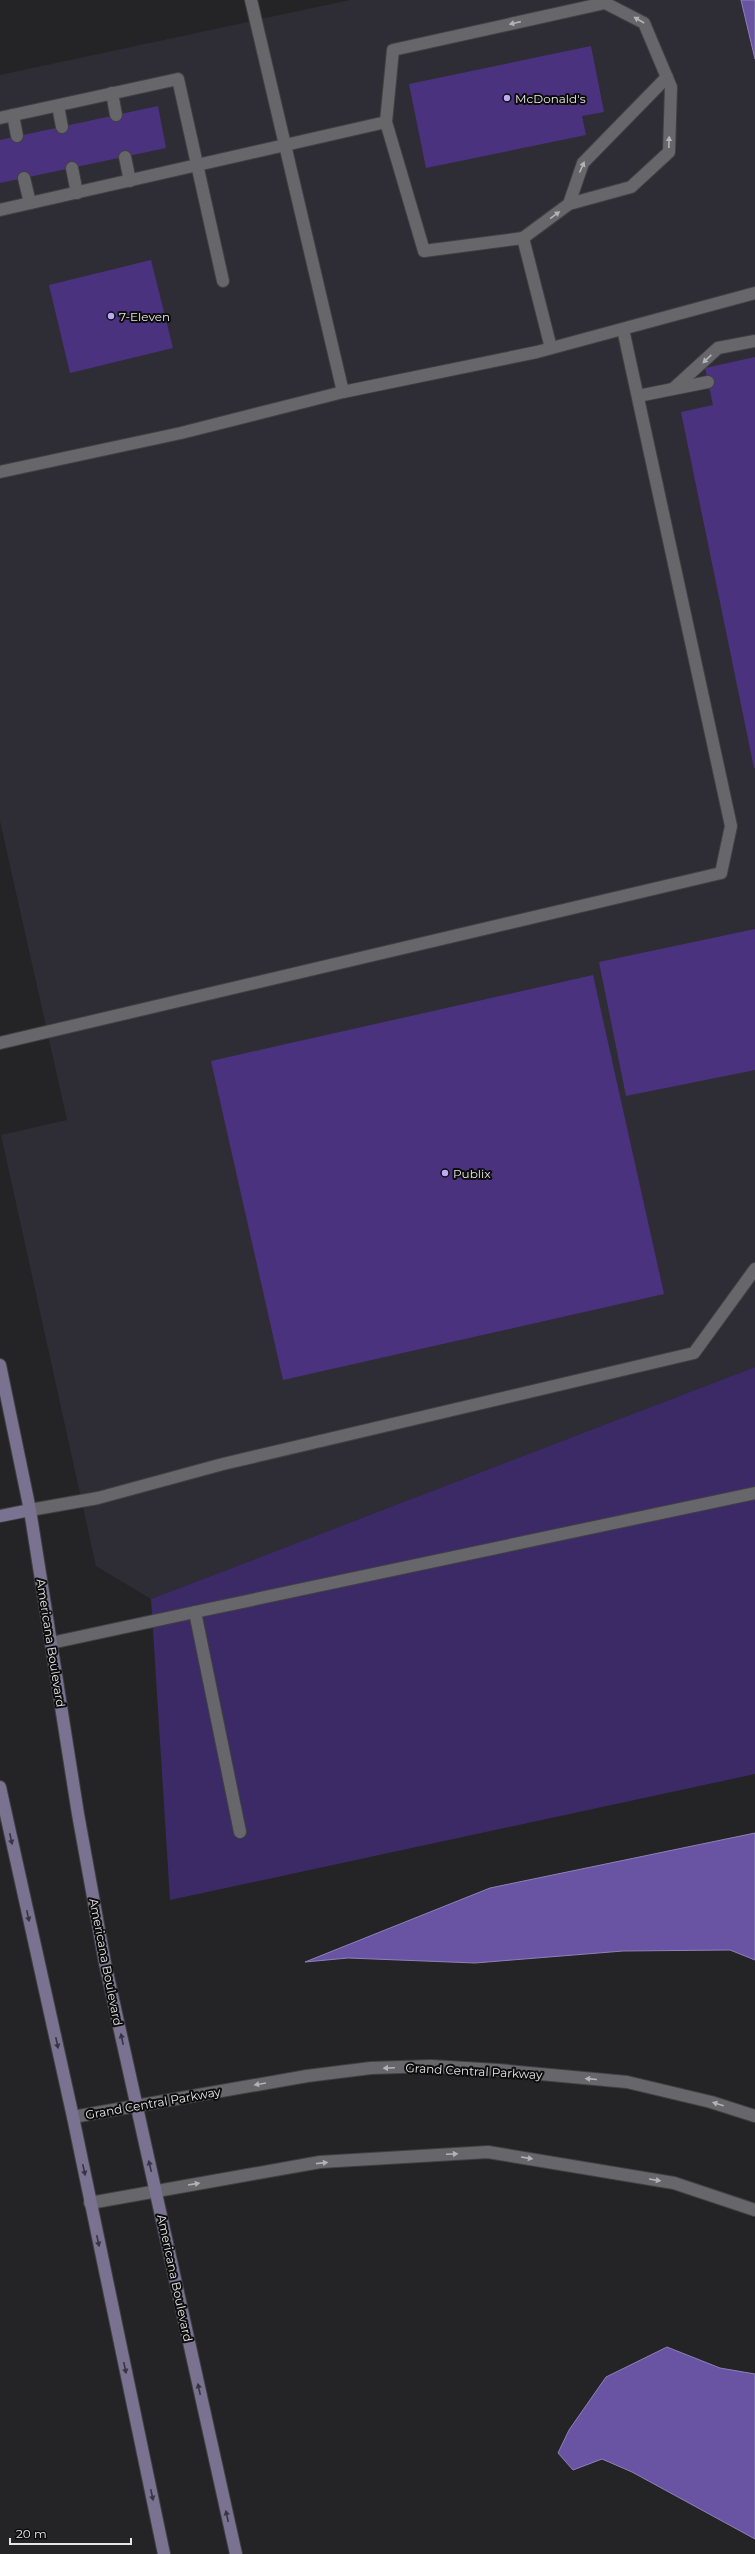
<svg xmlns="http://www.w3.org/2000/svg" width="755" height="2554" viewBox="0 0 755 2554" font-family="Montserrat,sans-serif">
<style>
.built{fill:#2e2d35}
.green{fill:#3c2a67}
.water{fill:#6954a4;stroke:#8e80b8}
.building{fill:#4a327f}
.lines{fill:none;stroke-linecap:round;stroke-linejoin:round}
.service-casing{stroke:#414143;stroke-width:14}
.minor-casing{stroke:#414143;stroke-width:14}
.secondary-casing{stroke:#414143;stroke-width:14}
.service{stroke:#67666a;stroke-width:12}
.minor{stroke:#67666a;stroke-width:12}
.secondary{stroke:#797290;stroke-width:12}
.oneway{fill:#b3b3b5}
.oneway2{fill:#383542}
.poi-dot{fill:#bbaaf6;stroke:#0d0d0e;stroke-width:1.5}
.labels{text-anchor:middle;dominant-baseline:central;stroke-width:4;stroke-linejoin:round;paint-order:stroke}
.poi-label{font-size:12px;fill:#e6e6e7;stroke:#0d0d0e;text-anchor:start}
.street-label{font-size:12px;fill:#e6e6e7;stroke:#0d0d0e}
</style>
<rect width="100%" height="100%" fill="#242426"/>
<path class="built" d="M350,0H755V1367L151,1599L96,1566L1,1135L67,1120L0,821V75Z"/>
<path class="green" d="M755,1367V1774L170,1900L151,1599Z"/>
<g class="water">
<path d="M741,0H755V59Z"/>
<path d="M755,1833V1960L730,1950L623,1951L475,1963L348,1958L305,1962L490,1888Z"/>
<path d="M667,2347L720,2368L755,2374V2539L632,2472L602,2459L573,2470L558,2453L569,2430L606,2377Z"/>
</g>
<g class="building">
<path d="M591,46L604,112L582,116L586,135L426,168L409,84Z"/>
<path d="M158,106L166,148L0,183V140Z"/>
<path d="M151,260L173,348L70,373L49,285Z"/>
<path d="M755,357V768H754L681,412L713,405L705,368Z"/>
<path d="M755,929V1070L626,1096L599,962Z"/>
<path d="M593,975L664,1294L283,1380L211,1061Z"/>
</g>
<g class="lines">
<defs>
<g id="service">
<path d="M251,0L343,392L537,352L755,293"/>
<path d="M112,93L116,115"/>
<path d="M58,106L62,127"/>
<path d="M13,115L17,136"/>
<path d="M0,118L178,79L223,281"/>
<path d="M386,122L393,50L605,3L644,23L671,87L669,152L631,187L569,204L523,238"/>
<path d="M125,157L130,181"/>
<path d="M72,168L77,193"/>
<path d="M24,178L30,203"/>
<path d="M569,204L583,163L667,77"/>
<path d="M0,210L386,122L424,251L523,238L551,348"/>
<path d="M674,388L718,348L755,341"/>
<path d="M638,396L708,382"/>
<path d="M0,472L181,433L343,392"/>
<path d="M0,1043L721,873L731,826L623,329"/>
<path d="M30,1510L98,1498L223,1464L694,1353L755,1269"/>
<path d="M51,1643L195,1612"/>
<path d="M240,1832L195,1612L755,1493"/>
</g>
<g id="minor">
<path d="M73,2117L307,2076L371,2068L431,2066L498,2070L627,2082L711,2102L755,2116"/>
<path d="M90,2203L320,2162L488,2152L674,2183L755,2210"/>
</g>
<g id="secondary">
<path d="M0,1365L30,1510L78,1814L105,1963L236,2554"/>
<path d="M0,1516L30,1510"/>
<path d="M0,1787L73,2117L164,2554"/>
</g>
</defs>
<use href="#service" class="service-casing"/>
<use href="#minor" class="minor-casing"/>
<use href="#secondary" class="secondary-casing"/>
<use href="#service" class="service"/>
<use href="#minor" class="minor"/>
<use href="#secondary" class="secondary"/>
</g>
<defs><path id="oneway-solid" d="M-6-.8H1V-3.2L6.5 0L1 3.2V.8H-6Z"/></defs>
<g class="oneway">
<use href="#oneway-solid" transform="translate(639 20) rotate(-150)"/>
<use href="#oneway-solid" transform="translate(515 23) rotate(167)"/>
<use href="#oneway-solid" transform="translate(669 142) rotate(-88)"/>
<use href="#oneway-solid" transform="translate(582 167) rotate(-66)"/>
<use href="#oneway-solid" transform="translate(555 215) rotate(-36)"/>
<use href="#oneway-solid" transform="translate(707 359) rotate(137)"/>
<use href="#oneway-solid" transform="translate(389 2068) rotate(178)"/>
<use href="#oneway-solid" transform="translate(591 2079) rotate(-175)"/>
<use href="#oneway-solid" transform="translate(260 2084) rotate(170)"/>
<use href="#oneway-solid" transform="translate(718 2104) rotate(-162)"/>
<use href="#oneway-solid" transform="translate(452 2154) rotate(-3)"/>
<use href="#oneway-solid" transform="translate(527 2158) rotate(9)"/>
<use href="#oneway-solid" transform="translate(322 2163) rotate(-6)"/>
<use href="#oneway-solid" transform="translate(655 2180) rotate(9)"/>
<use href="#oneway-solid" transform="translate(194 2184) rotate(-9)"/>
</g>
<g class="oneway2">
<use href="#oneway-solid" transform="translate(11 1839) rotate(78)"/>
<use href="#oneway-solid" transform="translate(28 1916) rotate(78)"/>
<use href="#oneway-solid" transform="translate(122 2039) rotate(-102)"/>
<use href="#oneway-solid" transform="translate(57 2043) rotate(78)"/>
<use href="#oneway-solid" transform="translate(150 2166) rotate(-103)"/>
<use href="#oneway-solid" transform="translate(84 2170) rotate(78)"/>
<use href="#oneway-solid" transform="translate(98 2241) rotate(78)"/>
<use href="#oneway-solid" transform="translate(125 2368) rotate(78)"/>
<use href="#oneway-solid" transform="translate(199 2389) rotate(-102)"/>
<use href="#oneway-solid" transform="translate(152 2495) rotate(78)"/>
<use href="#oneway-solid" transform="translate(227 2516) rotate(-102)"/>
</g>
<g class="poi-dot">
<circle cx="507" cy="98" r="4"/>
<circle cx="111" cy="316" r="4"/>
<circle cx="445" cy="1173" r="4"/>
</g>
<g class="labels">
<g class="poi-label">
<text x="515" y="98">McDonald's</text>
<text x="119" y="316">7-Eleven</text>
<text x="453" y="1173">Publix</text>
</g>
<g class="street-label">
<text transform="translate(51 1643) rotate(81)">Americana Boulevard</text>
<text transform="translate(106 1962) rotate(79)">Americana Boulevard</text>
<text transform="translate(474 2071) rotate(3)">Grand Central Parkway</text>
<text transform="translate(153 2103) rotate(-10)">Grand Central Parkway</text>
<text transform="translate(175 2278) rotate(78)">Americana Boulevard</text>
</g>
</g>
<path d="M10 2538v6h121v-6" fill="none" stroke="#e6e6e7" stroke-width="2"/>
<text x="16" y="2538" font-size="12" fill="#e6e6e7" stroke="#0d0d0e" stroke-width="3" paint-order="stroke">20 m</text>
</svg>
